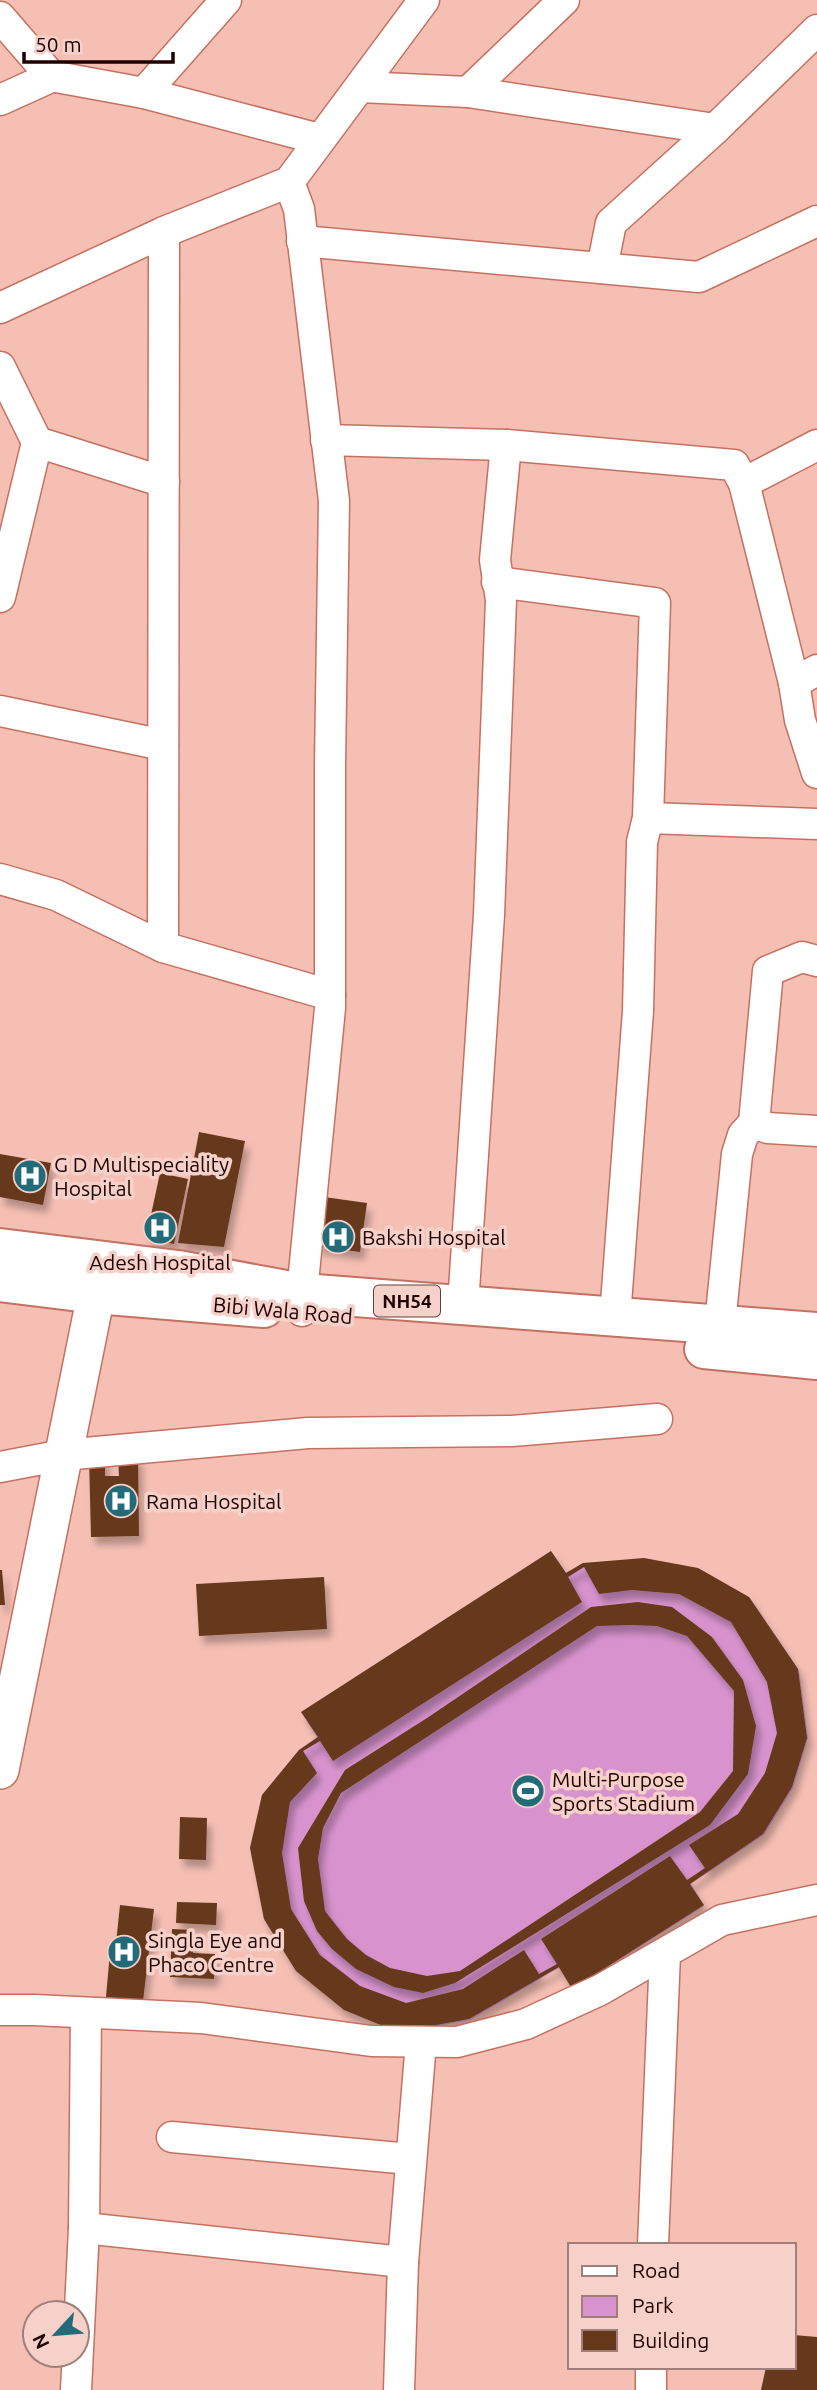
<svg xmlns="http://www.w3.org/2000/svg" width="817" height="2390" viewBox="0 0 817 2390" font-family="Ubuntu,sans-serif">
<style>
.green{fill:#d893ce}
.building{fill:#66381a;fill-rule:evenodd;filter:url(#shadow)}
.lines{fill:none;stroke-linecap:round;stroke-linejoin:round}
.minor-casing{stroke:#c47161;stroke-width:33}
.major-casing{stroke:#c47161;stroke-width:40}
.highway-casing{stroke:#c47161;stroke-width:42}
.minor{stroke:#fff;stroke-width:30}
.major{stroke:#fff;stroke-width:37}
.highway{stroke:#fff;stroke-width:38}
.labels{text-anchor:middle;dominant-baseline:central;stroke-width:7;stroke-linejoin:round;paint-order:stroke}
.shield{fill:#f6d1ca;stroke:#5f403d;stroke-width:2}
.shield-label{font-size:19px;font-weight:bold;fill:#1e0201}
.poi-label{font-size:21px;fill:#1e0201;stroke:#f6d1ca;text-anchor:start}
.street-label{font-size:21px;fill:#1e0201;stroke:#f6d1ca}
</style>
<defs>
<filter id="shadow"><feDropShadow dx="4.5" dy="8" stdDeviation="3.5" flood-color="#0004"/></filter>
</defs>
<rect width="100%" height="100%" fill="#f6bfb4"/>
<path class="green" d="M551,1551L566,1573L583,1563L698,1568L750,1598L799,1670L808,1738L793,1788L764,1835L691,1884L704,1906L573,1989L559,1968L470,2020L399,2033L345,2010L296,1971L264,1919L250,1848L262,1795L299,1750L317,1737L301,1712Z"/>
<g class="building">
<path d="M199,1132L245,1141L224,1247L178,1243Z"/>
<path d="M0,1154L51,1163L43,1205L0,1197Z"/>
<path d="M160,1173L188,1179L174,1244L146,1238Z"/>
<path d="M324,1197L367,1203L360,1252L317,1246Z"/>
<path d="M138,1456L139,1536L91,1537L89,1457H105V1476H119L118,1457Z"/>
<path d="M551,1551L566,1573L583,1563L644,1558L698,1568L749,1597L798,1669L807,1738L792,1787L763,1834L690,1884L704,1905L572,1989L559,1967L469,2019L398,2032L344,2010L296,1971L264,1919L250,1848L262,1795L299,1750L318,1737L301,1712ZM584,1567L599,1594L632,1590L679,1594L731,1622L767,1682L777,1733L765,1773L738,1814L689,1845L705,1868L687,1880L670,1856L541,1939L557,1964L539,1974L524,1950L463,1989L406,2003L360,1986L320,1955L291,1909L282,1853L290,1802L317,1773L303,1751L320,1741L333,1761L582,1602L568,1577Z"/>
<path d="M0,1570H2L5,1605H0Z"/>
<path d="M324,1577L327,1629L199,1636L196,1584Z"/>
<path d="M638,1602L672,1607L712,1637L743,1680L756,1726L748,1774L710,1825L455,1983L423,1993L394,1987L356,1969L332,1949L317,1931L304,1901L298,1848L345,1770L427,1718L591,1607ZM631,1625L657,1626L687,1636L734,1691L733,1771L700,1812L460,1971L427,1976L390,1968L366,1955L347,1939L325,1911L318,1859L323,1828L341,1793L597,1626Z"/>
<path d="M180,1817L207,1818L206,1860L179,1859Z"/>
<path d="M177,1902L217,1903L216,1925L176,1923Z"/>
<path d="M120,1905L154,1909L143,2001L106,1997L110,1952L115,1953Z"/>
<path d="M172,1929L194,1930L193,1953L215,1954L214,1979L170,1977Z"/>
<path d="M794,2335L817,2337V2390H761L766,2367H794Z"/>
</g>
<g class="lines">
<defs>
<g id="minor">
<path d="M0,17L51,76L144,93L319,139"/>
<path d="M360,87L468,92L715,129L817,30"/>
<path d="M468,92L564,0"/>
<path d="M144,93L226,0"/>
<path d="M0,100L53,76"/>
<path d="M289,182L299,209L334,501L330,764V1008L302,1293V1311"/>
<path d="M302,241L699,277L817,221"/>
<path d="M602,268L611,223L715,129"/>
<path d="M0,308L164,232L289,182L424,0"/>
<path d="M0,367L37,442L164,482"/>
<path d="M326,440L506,445L734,465L744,483L817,445"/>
<path d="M744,483L794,683L817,670"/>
<path d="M497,582L655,603L648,818L642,842L638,1011L615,1317"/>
<path d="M0,597L37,442"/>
<path d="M794,683L800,720L817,773"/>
<path d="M0,711L163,745"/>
<path d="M648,818L817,824"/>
<path d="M0,879L56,895L163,947L164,232"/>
<path d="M163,947L330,995"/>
<path d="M754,1123L768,971L802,957L817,961"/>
<path d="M463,1305L489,915L501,600L495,560L506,445"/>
<path d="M720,1324L737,1154L743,1135L754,1123L768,1128L817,1131"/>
<path d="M0,1467L63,1455L308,1433L512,1431L657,1419"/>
<path d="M0,2010H34L201,2018L371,2041L457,2042L526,2024L600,1990L722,1920L817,1900"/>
<path d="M172,2137L410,2159"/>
<path d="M84,2228L403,2262"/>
<path d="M653,2245L665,1954"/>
<path d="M76,2390L84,2228L86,2013"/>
<path d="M399,2390L403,2262L421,2042"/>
<path d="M651,2390V2367"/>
</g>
<path id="major" d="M0,1770L102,1265"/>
<g id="highway">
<path d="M0,1248L178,1270L302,1293L817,1332"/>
<path d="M0,1282L96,1294L264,1308"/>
<path d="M704,1349L817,1360"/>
</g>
</defs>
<use href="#minor" class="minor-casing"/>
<use href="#major" class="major-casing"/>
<use href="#highway" class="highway-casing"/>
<use href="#minor" class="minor"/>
<use href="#major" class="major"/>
<use href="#highway" class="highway"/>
</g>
<defs>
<symbol id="hospital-disc" viewBox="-11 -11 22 22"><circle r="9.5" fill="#236b78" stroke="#f6d1ca"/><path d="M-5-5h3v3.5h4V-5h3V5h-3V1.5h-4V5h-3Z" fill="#fff"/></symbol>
<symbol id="stadium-disc" viewBox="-11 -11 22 22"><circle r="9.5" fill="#236b78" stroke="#f6d1ca"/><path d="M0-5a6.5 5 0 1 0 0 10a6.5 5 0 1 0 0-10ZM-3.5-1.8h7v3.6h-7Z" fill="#fff"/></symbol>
</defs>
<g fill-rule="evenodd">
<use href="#hospital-disc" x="11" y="1157" width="38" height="38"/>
<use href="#hospital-disc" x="141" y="1209" width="38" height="38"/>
<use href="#hospital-disc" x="319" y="1218" width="38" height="38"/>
<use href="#hospital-disc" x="102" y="1482" width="38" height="38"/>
<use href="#stadium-disc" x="509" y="1772" width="38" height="38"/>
<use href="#hospital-disc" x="105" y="1933" width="38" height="38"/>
</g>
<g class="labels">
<rect class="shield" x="374" y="1285.5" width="66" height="31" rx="5"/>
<g class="shield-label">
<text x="407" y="1301">NH54</text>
</g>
<g class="poi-label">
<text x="54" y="1164">G D Multispeciality<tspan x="54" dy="24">Hospital</tspan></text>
<text x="362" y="1237">Bakshi Hospital</text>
<text x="160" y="1262" text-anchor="middle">Adesh Hospital</text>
<text x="146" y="1501">Rama Hospital</text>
<text x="552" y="1779">Multi-Purpose<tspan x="552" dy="24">Sports Stadium</tspan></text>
<text x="148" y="1940">Singla Eye and<tspan x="148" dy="24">Phaco Centre</tspan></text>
</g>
<g class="street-label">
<text transform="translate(283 1310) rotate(5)">Bibi Wala Road</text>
</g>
</g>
<rect x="568" y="2243" width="228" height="126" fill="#f6d1ca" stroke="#a07e7a" stroke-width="2"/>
<rect x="582" y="2266" width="35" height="10" fill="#ffffff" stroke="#a07e7a" stroke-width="2"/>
<text x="632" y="2278" font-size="21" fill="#1e0201">Road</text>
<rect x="582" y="2296" width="35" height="21" fill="#d893ce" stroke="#a07e7a" stroke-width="2"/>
<text x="632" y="2313" font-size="21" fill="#1e0201">Park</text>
<rect x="582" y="2330" width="35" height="21" fill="#66381a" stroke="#a07e7a" stroke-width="2"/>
<text x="632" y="2348" font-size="21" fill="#1e0201">Building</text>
<g transform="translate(56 2334) rotate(244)"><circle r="33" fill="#f6d1ca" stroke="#a07e7a" stroke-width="2"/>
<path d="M0-5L12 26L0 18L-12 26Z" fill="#236b78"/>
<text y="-10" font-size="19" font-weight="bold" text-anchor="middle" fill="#1e0201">N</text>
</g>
<path d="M24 52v10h149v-10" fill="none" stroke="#1e0201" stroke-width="3.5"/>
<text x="35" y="52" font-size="21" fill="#1e0201" stroke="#f6d1ca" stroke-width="5" paint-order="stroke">50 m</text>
</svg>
